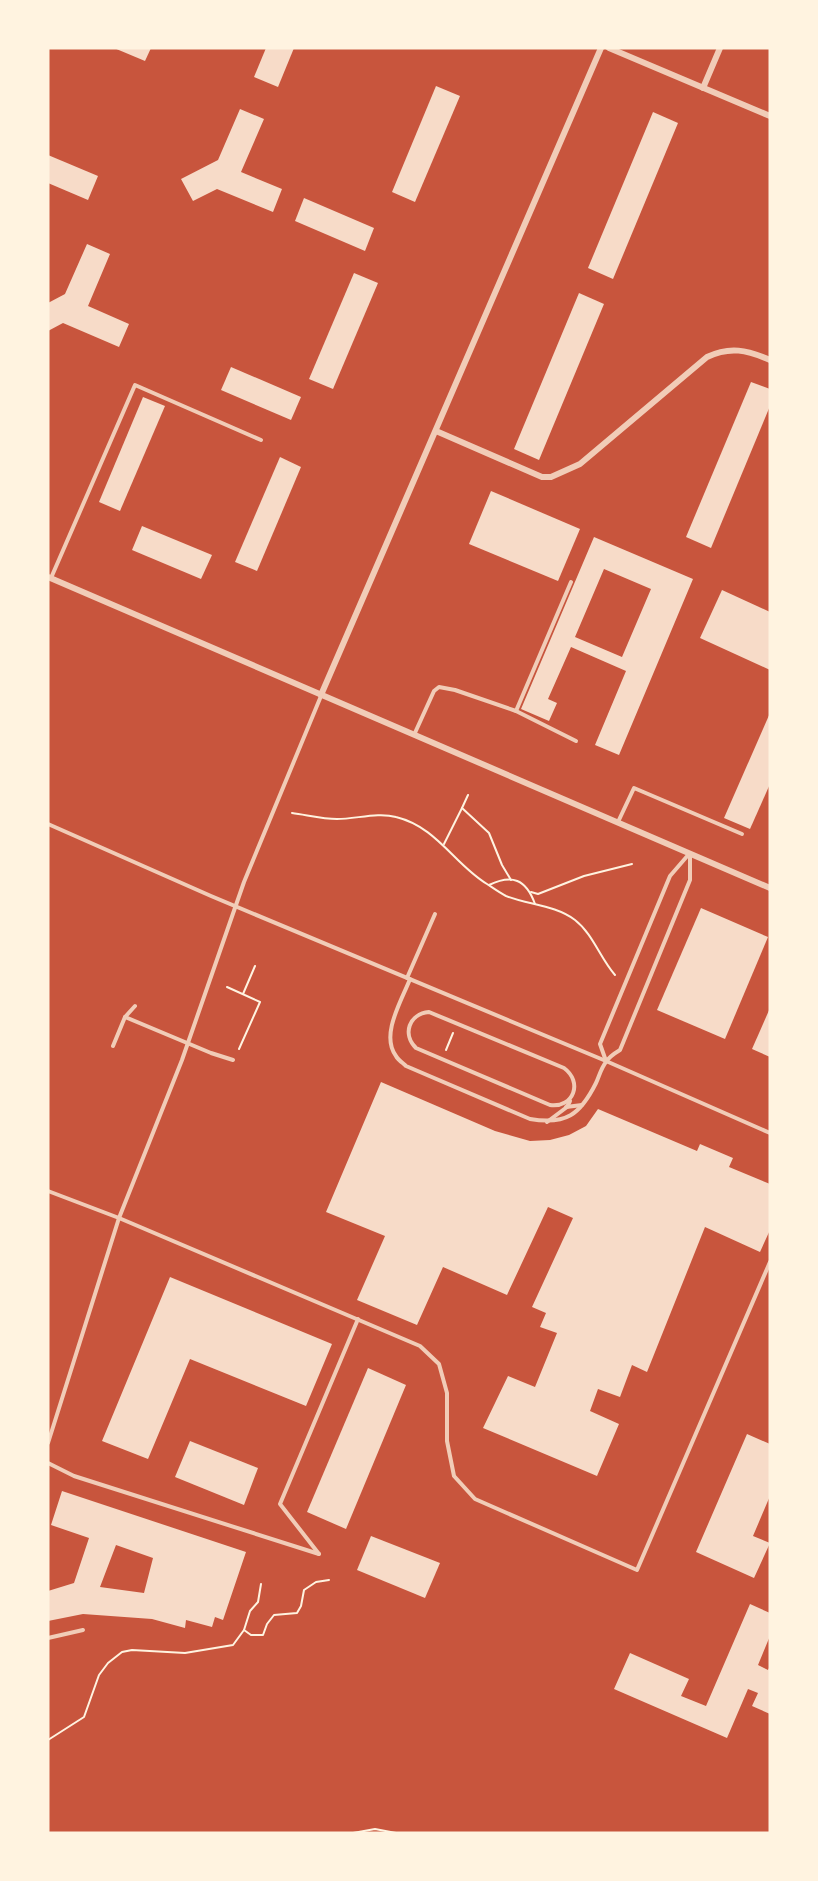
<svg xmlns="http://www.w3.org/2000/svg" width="818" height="1881" viewBox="0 0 818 1881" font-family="Karla,sans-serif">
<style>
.building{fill:#f7dbc8;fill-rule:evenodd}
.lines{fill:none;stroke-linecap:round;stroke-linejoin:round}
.path{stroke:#fff3e0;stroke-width:2}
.service{stroke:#f1ccb7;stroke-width:4}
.minor{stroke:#f1ccb7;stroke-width:6}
</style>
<rect width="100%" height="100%" fill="#c8553d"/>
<g class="building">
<path d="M114,48H151L145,61Z"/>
<path d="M266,48H294L278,87L254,77Z"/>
<path d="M436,86L460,96L415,202L392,192Z"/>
<path d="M240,109L264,119L241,172L282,189L273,212L217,189L193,201L181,179L218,160Z"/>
<path d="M653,112L678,123L613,279L588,268Z"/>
<path d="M48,155L98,176L88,200L48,183Z"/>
<path d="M304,198L374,228L365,251L295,221Z"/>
<path d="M87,244L110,254L88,306L129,324L119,347L63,323L48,331V303L65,294Z"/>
<path d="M354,273L378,283L333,389L309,379Z"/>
<path d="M579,293L604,304L539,460L514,449Z"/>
<path d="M231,367L301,397L291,420L221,390Z"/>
<path d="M751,382L770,389V406L711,548L686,537Z"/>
<path d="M143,397L165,406L120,511L99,502Z"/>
<path d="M280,457L301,467L257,571L235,562Z"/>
<path d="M491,491L580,529L558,581L469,544Z"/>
<path d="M142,526L212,555L201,579L132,550Z"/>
<path d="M594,537L693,579L619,755L595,745L626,671L571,647L548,699L557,703L549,721L521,709ZM604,569L651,589L622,657L575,637Z"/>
<path d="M722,590L770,612V670L700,638Z"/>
<path d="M770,713V784L750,829L724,818Z"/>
<path d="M701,908L768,937L725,1039L657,1010Z"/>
<path d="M770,1008V1057L752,1049Z"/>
<path d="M381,1082L495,1131L530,1141L550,1140L569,1135L586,1126L598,1109L697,1151L700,1144L733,1158L729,1167L770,1184V1230L760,1252L705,1227L647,1372L632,1365L620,1397L598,1389L590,1411L619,1424L597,1476L483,1428L508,1376L535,1387L557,1333L540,1327L546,1313L532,1307L573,1218L548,1207L507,1295L443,1267L417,1325L357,1300L385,1236L326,1212Z"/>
<path d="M170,1277L332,1344L306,1406L190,1359L148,1459L102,1441Z"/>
<path d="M368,1368L406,1385L346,1529L307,1512Z"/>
<path d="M747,1434L770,1444V1496L753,1536L770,1543L754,1578L696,1552Z"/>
<path d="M190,1441L258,1468L244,1505L175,1477Z"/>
<path d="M62,1491L246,1552L223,1620L215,1617L212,1627L186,1620L185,1628L152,1619L83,1614L48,1621V1591L74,1583L89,1538L51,1525ZM116,1545L153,1558L144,1593L100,1587Z"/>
<path d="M371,1536L440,1563L425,1598L357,1570Z"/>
<path d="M750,1604L770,1613V1636L758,1665L768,1670L770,1666V1714L752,1706L758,1693L748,1689L727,1738L614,1689L630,1653L689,1679L681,1696L706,1706Z"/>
</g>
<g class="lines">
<g class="path">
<path d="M468,795L462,808L489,833L502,865L511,880"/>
<path d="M292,813C307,815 323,819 337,819C356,819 378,812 396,817C437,827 454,864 487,884C493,888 500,893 506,896C529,905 555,905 575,920C593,934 600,958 615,975"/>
<path d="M444,844L462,808"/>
<path d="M489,885C512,874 526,879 535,904"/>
<path d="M531,892L538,894L584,876L632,864"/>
<path d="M227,987L260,1002L239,1049"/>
<path d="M243,994L255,966"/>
<path d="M446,1050L453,1033"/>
<path d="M244,1630L251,1635H263L267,1624L274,1615L297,1613L301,1606L304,1590L316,1582L329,1580"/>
<path d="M48,1740L84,1717L99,1675L108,1663L122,1652L132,1650L185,1653L233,1645L244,1630L250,1611L258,1602L261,1584"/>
<path d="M353,1833L375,1829L396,1833"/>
</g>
<g class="service">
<path d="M51,578L135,385L261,440"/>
<path d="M516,711L576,741"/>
<path d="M414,735L434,691L439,687L455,690L516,711L571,582"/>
<path d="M618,822L634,788L742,834"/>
<path d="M48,824L211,896L606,1061L770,1133"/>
<path d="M407,978L435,914"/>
<path d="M410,979C402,1000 380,1035 396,1056C398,1060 403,1063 406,1066L530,1119C566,1125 580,1115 596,1083C599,1077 601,1068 606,1062C609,1057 615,1053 620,1050L690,880V854"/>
<path d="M429,1012L564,1068C583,1082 574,1108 550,1105L416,1048C402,1034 409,1014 429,1012Z"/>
<path d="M125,1017L211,1053L233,1060"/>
<path d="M113,1046L125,1017L135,1006"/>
<path d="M606,1061L600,1044L670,876L689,854"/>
<path d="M566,1107L582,1105"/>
<path d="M547,1122L567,1107L570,1101"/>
<path d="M48,1191L119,1218L420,1346L439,1364L447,1393V1441L454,1476L475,1499L637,1570L770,1262"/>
<path d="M48,1443L119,1218L182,1060L244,882L321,696"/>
<path d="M48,1463L74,1476L319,1554"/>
<path d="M319,1554L280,1504L358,1319"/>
<path d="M48,1638L83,1630"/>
</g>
<g class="minor">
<path d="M609,48L770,116"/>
<path d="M703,88L720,48"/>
<path d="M436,431L542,477H551L580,464L707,357C730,346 747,350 770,360"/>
<path d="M48,577L770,888"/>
<path d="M321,695L601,48"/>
</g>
</g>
<rect width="818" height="1881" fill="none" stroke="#fff3e0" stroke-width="99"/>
</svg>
